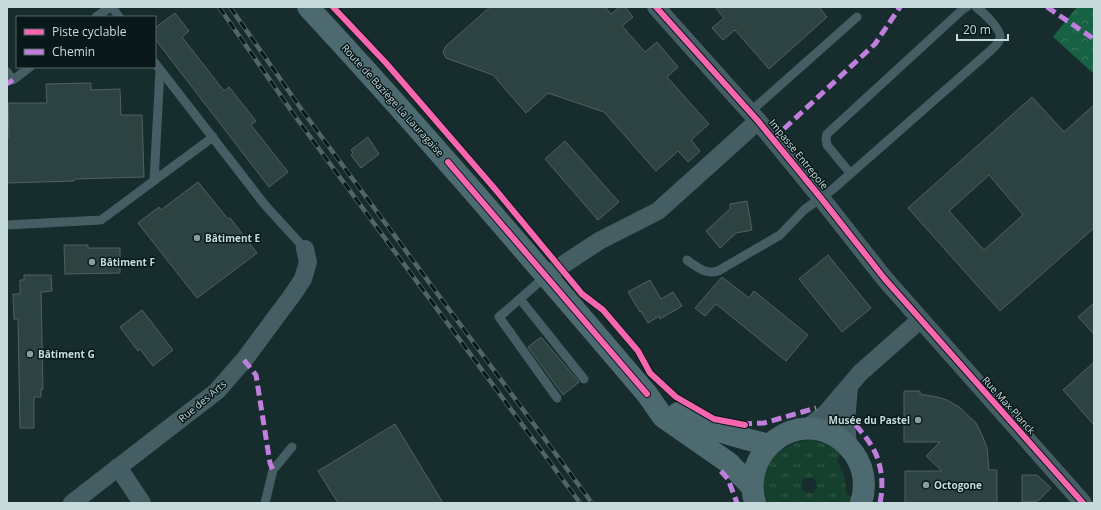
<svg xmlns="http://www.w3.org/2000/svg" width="1101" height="510" viewBox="0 0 1101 510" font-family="'Open Sans',sans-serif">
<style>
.grass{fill:url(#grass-tufts);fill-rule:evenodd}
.forest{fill:url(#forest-crowns)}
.building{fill:#2c4342;stroke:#516160;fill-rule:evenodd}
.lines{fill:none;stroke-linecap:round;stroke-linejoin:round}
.lane{stroke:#445e64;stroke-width:9}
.street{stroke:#445e64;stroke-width:18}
.secondary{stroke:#4d6a71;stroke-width:22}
.rail-casing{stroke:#516569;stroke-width:4.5}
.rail{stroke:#091919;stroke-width:3;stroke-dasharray:9;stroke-linecap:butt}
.quiet{stroke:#c07fdc;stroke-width:5;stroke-dasharray:10 5;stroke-linecap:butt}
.cycleway-casing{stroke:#091919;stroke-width:8}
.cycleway{stroke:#f766af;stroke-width:6}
.poi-dot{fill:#899d9e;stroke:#091919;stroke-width:1.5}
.labels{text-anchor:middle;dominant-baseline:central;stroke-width:3;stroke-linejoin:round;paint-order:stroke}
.street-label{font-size:10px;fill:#c7dadb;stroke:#091919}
.poi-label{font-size:10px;font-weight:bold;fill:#c7dadb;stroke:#091919;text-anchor:start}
</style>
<defs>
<pattern id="grass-tufts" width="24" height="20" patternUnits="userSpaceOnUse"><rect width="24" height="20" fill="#14402d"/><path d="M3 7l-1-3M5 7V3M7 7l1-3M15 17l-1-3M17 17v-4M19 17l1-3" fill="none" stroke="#355b4b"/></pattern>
<pattern id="forest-crowns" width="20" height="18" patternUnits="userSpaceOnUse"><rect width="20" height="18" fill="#176243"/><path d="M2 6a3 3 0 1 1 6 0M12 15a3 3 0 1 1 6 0" fill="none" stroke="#37785e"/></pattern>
</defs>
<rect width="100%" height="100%" fill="#172c2d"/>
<path class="grass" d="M811,440C823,442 831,446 841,453L837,461C844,472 846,481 846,494L853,497L850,503H767C755,468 777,443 811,440ZM805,478H813L816,481L817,489L813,493H806L802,489V481Z"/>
<path class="forest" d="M1077,7H1094V74L1053,37Z"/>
<g class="building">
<path d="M490,7H605L611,14L620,7H625L633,17L622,26L645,52L657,42L678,67L667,77L709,124L691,140L700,151L688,162L678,151L656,171L604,112L548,93L526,113L493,75L446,58L443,52L446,46Z"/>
<path d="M715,7H819L827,17L769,69L735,30L723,40L712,28L724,18Z"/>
<path d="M175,13L189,31L182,37L224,91L229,87L256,121L251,125L288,172L269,187L155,39V28Z"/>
<path d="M91,83V90L120,89L121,115H142L144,177L74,179V181L7,183V139L9,137L8,103H47L46,84Z"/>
<path d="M1032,97L1064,132L1094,105V228L1000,311L908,208ZM989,175L1023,215L984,250L949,211Z"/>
<path d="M368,137L379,154L361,168L351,155L353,153L351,150Z"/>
<path d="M565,141L619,202L598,220L545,159Z"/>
<path d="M198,182L228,219L230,218L257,253L197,298L138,223L159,207L161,210Z"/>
<path d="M747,201L752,230L736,233L720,248L706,231L730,209V204Z"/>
<path d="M64,245H88V248H120V273L65,274Z"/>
<path d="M828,255L871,308L842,332L799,279Z"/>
<path d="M24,275H51L52,291L41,292L43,389H41V397H34V428H20L18,319H14L13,294H20V280H24Z"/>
<path d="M722,277L749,298L754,291L808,335L786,361L716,304L705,316L695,308Z"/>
<path d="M650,280L661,299L673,292L682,306L660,319L659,316L648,323L641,311L640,312L628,292Z"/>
<path d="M1094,303V334L1078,317Z"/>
<path d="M142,310L173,350L153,366L140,349L138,351L120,327Z"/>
<path d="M541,337L579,382L563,395L528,347Z"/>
<path d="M1094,362V425L1063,390Z"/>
<path d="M904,391H920V394L937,397L947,400L959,407L976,423L982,435L987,448L989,470H997V503H905V471H942L926,456L940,442H904Z"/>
<path d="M395,424L443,503H338L318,471Z"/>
<path d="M1022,475H1037L1051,488L1038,501L1022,502Z"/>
</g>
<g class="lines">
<g class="lane">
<path d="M112,7L119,17"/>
<path d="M96,17L110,7"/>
<path d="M155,63L265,205L305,249"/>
<path d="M7,72L13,80L30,67"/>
<path d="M750,112L857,17"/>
<path d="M850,173L827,145L826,139L827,134L962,10L967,7"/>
<path d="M154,181L160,70"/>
<path d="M7,225L101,220L213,137"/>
<path d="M687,260C697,267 706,275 718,271L780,235L804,210L833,189L990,51C994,47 999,44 1000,38C1002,30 983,12 976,7"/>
<path d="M546,276L499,317L557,398"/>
<path d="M520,299L584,379"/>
<path d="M265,503L273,470L292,447"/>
</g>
<g class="street">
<path d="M656,7L758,121L821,198L884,278L1083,503"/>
<path d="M546,276L599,241L658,211L758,121"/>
<path d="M806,429L826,413L860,373L920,320"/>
<path d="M848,446L846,421L849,387"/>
<path d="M118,467L142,503"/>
<path d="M72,503L217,391L244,360L293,294L303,279L308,262L305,249"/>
</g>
<g class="secondary">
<path d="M308,7C425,133 536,264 647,394L663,417L729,463L752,487"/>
<path d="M678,413C706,429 738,437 769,445"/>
<path d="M755,503C740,451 797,407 841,440C850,447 857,456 861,467C865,479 865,491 861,503"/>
</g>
<defs>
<g id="rail">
<path d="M219,7L297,119L580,503"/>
<path d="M230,7L304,113L592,503"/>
</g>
</defs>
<use href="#rail" class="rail-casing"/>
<use href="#rail" class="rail"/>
<g class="quiet">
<path d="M1047,7L1094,39"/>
<path d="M7,84L13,80"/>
<path d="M773,139L875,44L900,7"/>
<path d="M244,360L256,375L270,463L273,470"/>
<path d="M742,424L764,423L816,408"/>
<path d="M856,425C861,432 867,438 871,445C882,462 884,484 880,503"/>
<path d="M721,471L728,479L737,503"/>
</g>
<defs>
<g id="cycleway">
<path d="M333,7L386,63L495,189L582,294L603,310L638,351L650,373L676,397L714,419L745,425"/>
<path d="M656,7L758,121L821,198L884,278L1083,503"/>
<path d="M448,162L647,394"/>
</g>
</defs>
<use href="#cycleway" class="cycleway-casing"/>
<use href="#cycleway" class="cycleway"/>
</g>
<g class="poi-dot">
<circle cx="197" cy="238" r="4"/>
<circle cx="92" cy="262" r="4"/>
<circle cx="30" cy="354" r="4"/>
<circle cx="918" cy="420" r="4"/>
<circle cx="926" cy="485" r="4"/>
</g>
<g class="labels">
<g class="street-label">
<text transform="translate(393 100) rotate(48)">Route de Baziège La Lauragaise</text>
<text transform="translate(799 154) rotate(51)">Impasse Entrepole</text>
<text transform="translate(202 401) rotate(-40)">Rue des Arts</text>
<text transform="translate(1009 405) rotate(48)">Rue Max Planck</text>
</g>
<g class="poi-label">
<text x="205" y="238">Bâtiment E</text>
<text x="100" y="262">Bâtiment F</text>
<text x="38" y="354">Bâtiment G</text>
<text x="910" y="420" text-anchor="end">Musée du Pastel</text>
<text x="934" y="485">Octogone</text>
</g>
</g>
<rect width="1101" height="510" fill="none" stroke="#c7dadb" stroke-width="16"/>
<rect x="16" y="16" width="140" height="52" fill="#091919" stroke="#556667"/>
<rect x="24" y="29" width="20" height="6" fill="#f766af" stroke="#556667"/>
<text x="52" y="36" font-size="12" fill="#c7dadb">Piste cyclable</text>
<rect x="24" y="49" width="20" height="6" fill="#c07fdc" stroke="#556667"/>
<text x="52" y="56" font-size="12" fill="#c7dadb">Chemin</text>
<path d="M957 34v6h51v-6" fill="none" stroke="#c7dadb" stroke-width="2"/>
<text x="963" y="34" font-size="12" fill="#c7dadb" stroke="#091919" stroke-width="3" paint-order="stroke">20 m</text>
</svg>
